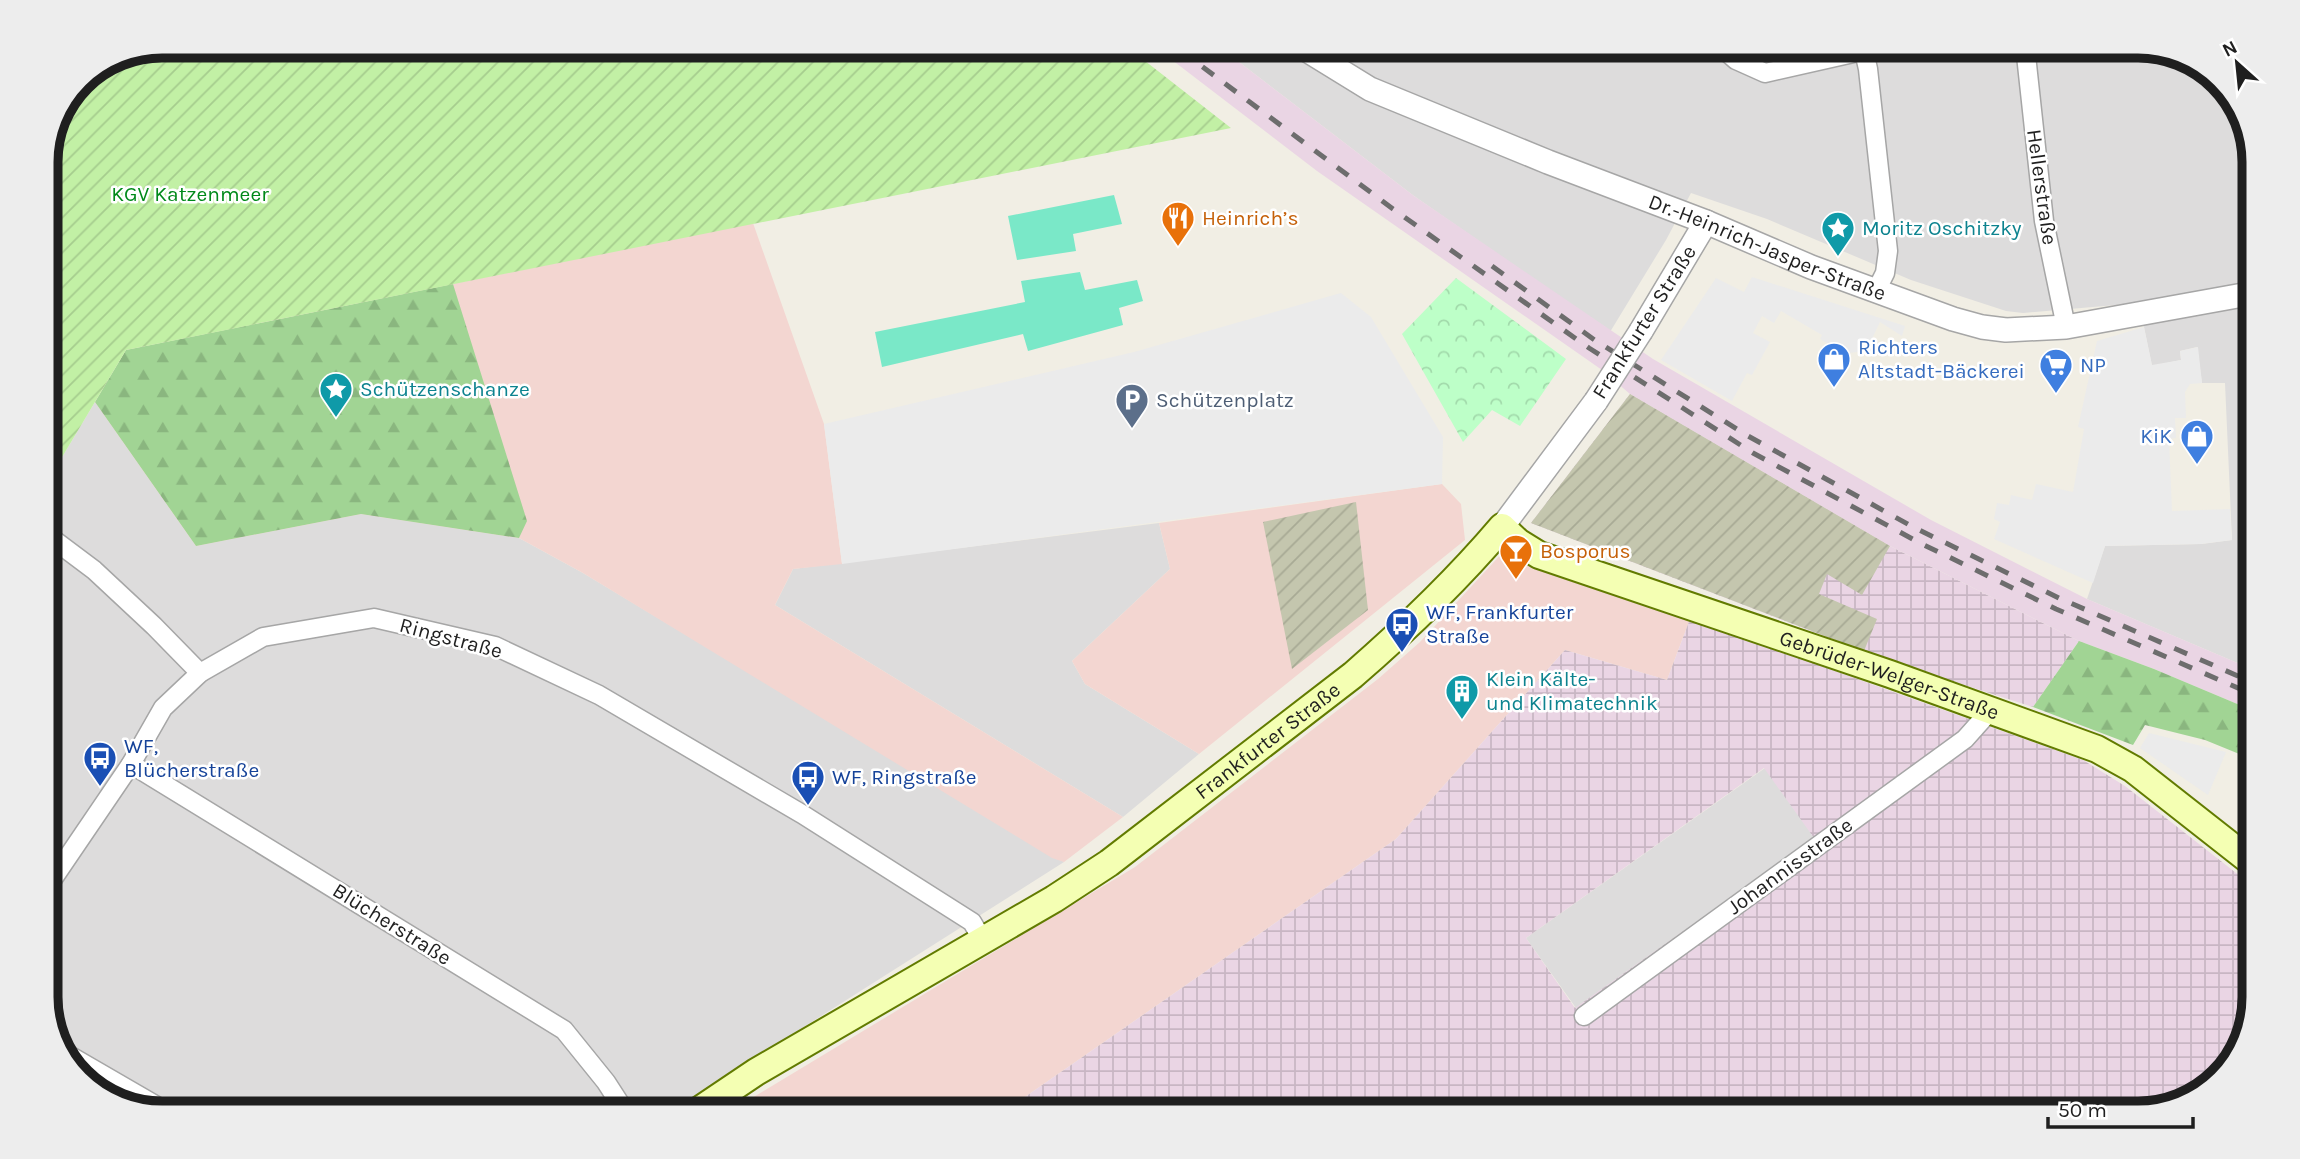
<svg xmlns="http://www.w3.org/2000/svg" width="2300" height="1159" viewBox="0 0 2300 1159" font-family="Karla,sans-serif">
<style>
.residential{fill:#dddcdc}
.commercial{fill:#f3d6d1}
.industrial{fill:url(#industrial-grid);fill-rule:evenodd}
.railway{fill:#ead5e4}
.construction{fill:url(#construction-furrows)}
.forest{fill:url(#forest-firs)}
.park{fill:url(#park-crowns)}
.garden{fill:url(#garden-furrows)}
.pitch{fill:#7ae8c8}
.parking{fill:#ebebeb}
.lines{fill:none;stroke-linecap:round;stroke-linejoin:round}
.minor-casing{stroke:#a6a6a6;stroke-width:21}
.tertiary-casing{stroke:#a6a6a6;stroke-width:26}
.secondary-casing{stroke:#627b00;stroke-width:30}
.minor{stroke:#fff;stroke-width:18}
.tertiary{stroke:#fff;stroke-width:23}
.secondary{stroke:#f4ffb3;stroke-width:26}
.rail{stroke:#6d6d6d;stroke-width:5;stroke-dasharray:14 14;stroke-linecap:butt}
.tertiary-bridge-casing{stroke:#a6a6a6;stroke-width:26;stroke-linecap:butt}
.tertiary-bridge{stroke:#fff;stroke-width:23}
.labels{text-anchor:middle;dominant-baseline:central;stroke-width:5;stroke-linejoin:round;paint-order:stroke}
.street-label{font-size:21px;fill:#1f1f1f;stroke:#fff}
.park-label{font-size:21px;fill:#008919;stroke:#fff}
.food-label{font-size:21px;fill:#c56008;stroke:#fff;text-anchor:start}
.culture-label{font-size:21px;fill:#0d838f;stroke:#fff;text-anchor:start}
.shop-label{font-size:21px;fill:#366cbe;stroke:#fff;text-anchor:start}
.service-label{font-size:21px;fill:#4e5e75;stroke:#fff;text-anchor:start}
.transit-label{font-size:21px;fill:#164399;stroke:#fff;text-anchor:start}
.rim{fill:none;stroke:#1f1f1f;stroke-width:9}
</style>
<defs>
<pattern id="industrial-grid" width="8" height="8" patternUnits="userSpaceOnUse" patternTransform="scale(1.75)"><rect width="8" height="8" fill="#ead5e4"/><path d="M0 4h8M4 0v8" fill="none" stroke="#c8b6c3"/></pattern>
<pattern id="construction-furrows" width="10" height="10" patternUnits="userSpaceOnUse" patternTransform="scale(1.75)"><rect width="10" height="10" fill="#c4c6ae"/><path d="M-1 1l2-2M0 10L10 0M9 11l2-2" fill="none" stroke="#a8aa95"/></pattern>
<pattern id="forest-firs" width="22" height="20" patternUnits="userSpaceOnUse" patternTransform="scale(1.75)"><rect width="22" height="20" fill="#a1d494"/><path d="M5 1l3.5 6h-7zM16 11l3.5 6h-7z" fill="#8ab67f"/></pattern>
<pattern id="park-crowns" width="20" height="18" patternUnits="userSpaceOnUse" patternTransform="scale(1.75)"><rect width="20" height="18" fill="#bdffc8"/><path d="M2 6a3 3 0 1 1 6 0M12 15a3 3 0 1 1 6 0" fill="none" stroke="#a2daab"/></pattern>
<pattern id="garden-furrows" width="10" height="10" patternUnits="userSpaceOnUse" patternTransform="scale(1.75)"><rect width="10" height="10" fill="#c2f0a5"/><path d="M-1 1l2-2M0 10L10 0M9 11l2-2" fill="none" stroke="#a6cd8e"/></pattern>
</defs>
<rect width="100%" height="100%" fill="#f1eee4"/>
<g class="residential">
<path d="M2138,46L2189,57L2235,97L2254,155V670L2087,599L2105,546L2201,544L2232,540L2225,383H2202L2197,347L2180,351L2181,360L2152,366L2139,303L2023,313L2006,311L1911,280L1767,219L1691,193L1666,240L1610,332L1414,196L1222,49Z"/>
<path d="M95,402L196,546L361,514L519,538L583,573L1064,862L668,1113H162L111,1102L65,1062L46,1005V484Z"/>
<path d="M1159,523L1170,569L1072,661L1085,684L1199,754L1123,817L775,605L793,569Z"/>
<path d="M1765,768L1814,837L1576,1008L1526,938Z"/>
</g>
<g class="commercial">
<path d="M753,223L824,424L842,564L793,569L775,605L1123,817L1064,862L1052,858L583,573L519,538L361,514L196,546L95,402L126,350Z"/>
<path d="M1442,484L1461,504L1465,540L1199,754L1085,684L1072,661L1170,569L1159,523Z"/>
<path d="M1505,550L1525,555L1690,619L1667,680L1565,650L1396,839L1002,1113H727L1135,867L1378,679L1420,642Z"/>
</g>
<g class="industrial">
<path d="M1630,394L1890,546L2079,641L2033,707L1889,661L1531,523Z"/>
<path d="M1690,619L2083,760L2125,786L2254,887V997L2243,1048L2202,1094L2138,1113H1002L1396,839L1565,650L1667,680ZM1764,768L1814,838L1575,1008L1526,938Z"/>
</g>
<path class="railway" d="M1222,49L1414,196L1653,359L1931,520L2087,599L2254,670V711L2154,669L2079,641L1890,546L1630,394L1602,370L1317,171L1159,50Z"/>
<g class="construction">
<path d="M1630,394L1890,546L1862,595L1827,574L1819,594L1877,619L1864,651L1531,523Z"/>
<path d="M1356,502L1368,610L1292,669L1263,522Z"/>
</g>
<g class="forest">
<path d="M453,284L527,521L519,538L361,514L196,546L95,402L126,350Z"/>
<path d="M2079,641L2154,669L2254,711V760L2205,740L2145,725L2133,745L2033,707Z"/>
</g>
<path class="park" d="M1456,278L1566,359L1520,426L1492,410L1463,442L1402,334Z"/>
<path class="garden" d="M1131,50L1231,128L126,350L46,484V155L80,79L118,54Z"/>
<g class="pitch">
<path d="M1114,195L1122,224L1073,234L1076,251L1017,260L1008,216Z"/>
<path d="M1080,272L1085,290L1137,280L1143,301L1119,308L1123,325L1028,351L1023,334L882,367L875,332L1025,302L1021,281Z"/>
</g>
<g class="parking">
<path d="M1752,277L1905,326L1902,336L1880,322L1869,345L1857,352L1840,354L1841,351L1820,339L1822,335L1781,311L1774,323L1762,316L1753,333L1770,342L1752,375L1747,373L1732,401L1661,360L1716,278L1744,292Z"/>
<path d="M1341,293L1371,317L1443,437L1442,484L842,564L824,424L1134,352Z"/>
<path d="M2144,327L2152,365L2181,360L2180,351L2198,347L2202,383L2190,384L2185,392L2186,418H2175L2176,438L2169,439L2172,511L2230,509L2232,540L2201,544L2105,546L2093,583L1994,539L2000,522L1994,519L1997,503L2009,505L2011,495L2032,500L2036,484L2073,492L2084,429L2078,427L2097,341Z"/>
<path d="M2149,733L2226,752L2208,795L2140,748Z"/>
</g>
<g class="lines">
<defs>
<g id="minor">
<path d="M2025,46L2044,221L2066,327"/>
<path d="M1721,47L1736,60L1765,73L1880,47"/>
<path d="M1863,47L1868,69L1888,251L1885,273L1876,291"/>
<path d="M46,534L94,570L154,626L200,673"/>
<path d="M131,764L564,1030L606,1082L626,1113"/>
<path d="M46,889L131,764L163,708L200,673L263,637L374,618L495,646L599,695L802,814L972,922L982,939"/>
<path d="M1584,1016L1965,739L1990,711"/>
<path d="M62,1051L169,1113"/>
</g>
<g id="tertiary">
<path id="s1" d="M1305,49L1370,89L1548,162L1706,222L1811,267L1953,319L1982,327L2006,330L2066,327L2254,293"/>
<path d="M1641,331L1706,222"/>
<path d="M1502,527L1596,401"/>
</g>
<g id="secondary">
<path id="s2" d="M695,1113L756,1072L1054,899L1109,863L1353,675C1406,629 1457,580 1502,527L1518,542L1539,555L1890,674L2097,749L2133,769L2254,864"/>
</g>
</defs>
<use href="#minor" class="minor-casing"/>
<use href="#tertiary" class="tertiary-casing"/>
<use href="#secondary" class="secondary-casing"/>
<use href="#minor" class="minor"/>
<use href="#tertiary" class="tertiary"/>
<use href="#secondary" class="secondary"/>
<g class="rail">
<path d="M1180,50L1393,209L1589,348L1753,453L1920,543L2056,609L2254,695"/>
<path d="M1492,266L1596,341L1748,436L1915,528L2059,598L2254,683"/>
</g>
<defs>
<path id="tertiary-bridge" d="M1596,401L1641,331"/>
</defs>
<use href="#tertiary-bridge" class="tertiary-bridge-casing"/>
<use href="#tertiary-bridge" class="tertiary-bridge"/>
</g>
<defs>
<symbol id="restaurant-pin" viewBox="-11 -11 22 30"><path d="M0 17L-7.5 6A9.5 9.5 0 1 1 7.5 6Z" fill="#e8710a" stroke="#fff"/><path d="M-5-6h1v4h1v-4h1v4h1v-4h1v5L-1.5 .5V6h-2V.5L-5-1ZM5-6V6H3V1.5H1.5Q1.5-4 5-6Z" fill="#fff"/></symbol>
<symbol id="sight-pin" viewBox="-11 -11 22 30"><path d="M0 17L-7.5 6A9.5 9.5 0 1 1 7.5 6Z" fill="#0f9aa8" stroke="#fff"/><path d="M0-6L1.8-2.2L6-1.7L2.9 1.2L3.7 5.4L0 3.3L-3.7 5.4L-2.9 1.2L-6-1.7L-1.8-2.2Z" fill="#fff"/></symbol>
<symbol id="shop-pin" viewBox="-11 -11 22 30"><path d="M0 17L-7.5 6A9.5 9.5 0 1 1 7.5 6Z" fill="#3f7fe0" stroke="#fff"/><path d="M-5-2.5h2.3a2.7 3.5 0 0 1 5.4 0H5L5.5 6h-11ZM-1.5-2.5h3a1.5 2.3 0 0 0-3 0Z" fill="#fff"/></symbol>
<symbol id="supermarket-pin" viewBox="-11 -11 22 30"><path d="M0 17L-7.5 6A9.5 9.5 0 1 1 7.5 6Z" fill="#3f7fe0" stroke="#fff"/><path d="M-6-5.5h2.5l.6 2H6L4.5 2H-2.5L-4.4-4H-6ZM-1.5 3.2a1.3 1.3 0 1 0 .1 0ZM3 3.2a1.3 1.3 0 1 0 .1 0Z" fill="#fff"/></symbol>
<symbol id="parking-pin" viewBox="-11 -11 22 30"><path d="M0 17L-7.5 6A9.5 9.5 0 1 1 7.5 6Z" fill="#5c6f8a" stroke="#fff"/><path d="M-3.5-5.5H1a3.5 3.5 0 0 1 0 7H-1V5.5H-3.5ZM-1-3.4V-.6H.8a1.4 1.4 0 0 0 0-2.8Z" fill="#fff"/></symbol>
<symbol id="bar-pin" viewBox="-11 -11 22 30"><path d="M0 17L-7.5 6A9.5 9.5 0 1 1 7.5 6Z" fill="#e8710a" stroke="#fff"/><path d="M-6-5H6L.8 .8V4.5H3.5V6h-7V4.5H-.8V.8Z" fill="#fff"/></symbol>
<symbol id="bus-pin" viewBox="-11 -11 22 30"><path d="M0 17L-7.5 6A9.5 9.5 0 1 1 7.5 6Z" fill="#1a4fb4" stroke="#fff"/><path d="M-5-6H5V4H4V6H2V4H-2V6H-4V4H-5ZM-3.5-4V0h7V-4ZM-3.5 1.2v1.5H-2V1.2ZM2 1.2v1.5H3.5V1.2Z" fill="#fff"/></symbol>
<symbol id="building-pin" viewBox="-11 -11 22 30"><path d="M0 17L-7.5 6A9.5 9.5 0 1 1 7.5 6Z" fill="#0f9aa8" stroke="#fff"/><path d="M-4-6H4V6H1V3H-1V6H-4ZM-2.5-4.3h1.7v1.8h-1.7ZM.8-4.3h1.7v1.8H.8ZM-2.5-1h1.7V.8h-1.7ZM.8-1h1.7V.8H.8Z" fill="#fff"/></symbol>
</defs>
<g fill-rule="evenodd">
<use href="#restaurant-pin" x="1159" y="199" width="38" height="52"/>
<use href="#sight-pin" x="1819" y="209" width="38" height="52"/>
<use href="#shop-pin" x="1815" y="340" width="38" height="52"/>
<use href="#supermarket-pin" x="2037" y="346" width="38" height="52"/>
<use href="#sight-pin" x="317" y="370" width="38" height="52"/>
<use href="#parking-pin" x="1113" y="381" width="38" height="52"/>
<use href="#shop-pin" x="2178" y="417" width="38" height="52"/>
<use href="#bar-pin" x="1497" y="532" width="38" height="52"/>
<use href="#bus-pin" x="1383" y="605" width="38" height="52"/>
<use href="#building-pin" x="1443" y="672" width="38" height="52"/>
<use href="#bus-pin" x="81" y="739" width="38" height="52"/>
<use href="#bus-pin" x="789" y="758" width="38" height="52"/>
</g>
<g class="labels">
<g class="street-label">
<text transform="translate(2042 187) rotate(82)">Hellerstraße</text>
<text stroke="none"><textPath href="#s1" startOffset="504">Dr.-Heinrich-Jasper-Straße</textPath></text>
<text transform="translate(1644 322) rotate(-58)">Frankfurter Straße</text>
<text transform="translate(451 638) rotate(15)">Ringstraße</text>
<text stroke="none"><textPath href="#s2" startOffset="1419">Gebrüder-Welger-Straße</textPath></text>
<text stroke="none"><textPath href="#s2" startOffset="684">Frankfurter Straße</textPath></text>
<text transform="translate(1790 866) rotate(-36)">Johannisstraße</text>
<text transform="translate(392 924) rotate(32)">Blücherstraße</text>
</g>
<g class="park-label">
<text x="190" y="194">KGV Katzenmeer</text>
</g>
<g class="food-label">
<text x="1202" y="218">Heinrich’s</text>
<text x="1540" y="551">Bosporus</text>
</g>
<g class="culture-label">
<text x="1862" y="228">Moritz Oschitzky</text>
<text x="360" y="389">Schützenschanze</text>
<text x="1486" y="679">Klein Kälte-<tspan x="1486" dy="24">und Klimatechnik</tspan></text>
</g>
<g class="shop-label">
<text x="1858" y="347">Richters<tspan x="1858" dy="24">Altstadt-Bäckerei</tspan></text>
<text x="2080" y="365">NP</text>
<text x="2172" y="436" text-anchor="end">KiK</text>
</g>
<g class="service-label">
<text x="1156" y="400">Schützenplatz</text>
</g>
<g class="transit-label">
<text x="1426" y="612">WF, Frankfurter<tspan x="1426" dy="24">Straße</tspan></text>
<text x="124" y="746">WF,<tspan x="124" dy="24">Blücherstraße</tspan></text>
<text x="832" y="777">WF, Ringstraße</text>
</g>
</g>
<path d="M0 0H2300V1159H0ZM162 58H2138A104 104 0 0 1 2242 162V997A104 104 0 0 1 2138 1101H162A104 104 0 0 1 58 997V162A104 104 0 0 1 162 58Z" fill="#ededed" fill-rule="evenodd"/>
<path class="rim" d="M162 58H2138A104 104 0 0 1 2242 162V997A104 104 0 0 1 2138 1101H162A104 104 0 0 1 58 997V162A104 104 0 0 1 162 58Z"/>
<g transform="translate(2237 63) rotate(333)" stroke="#ffffff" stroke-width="5" paint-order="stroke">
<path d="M0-5L12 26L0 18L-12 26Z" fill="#1f1f1f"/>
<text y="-10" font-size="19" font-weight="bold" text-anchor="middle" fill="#1f1f1f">N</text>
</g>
<path d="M2048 1117v10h145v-10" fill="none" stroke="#1f1f1f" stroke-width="3.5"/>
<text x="2058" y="1117" font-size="21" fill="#1f1f1f" stroke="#ffffff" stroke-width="5" paint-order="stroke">50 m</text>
</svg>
